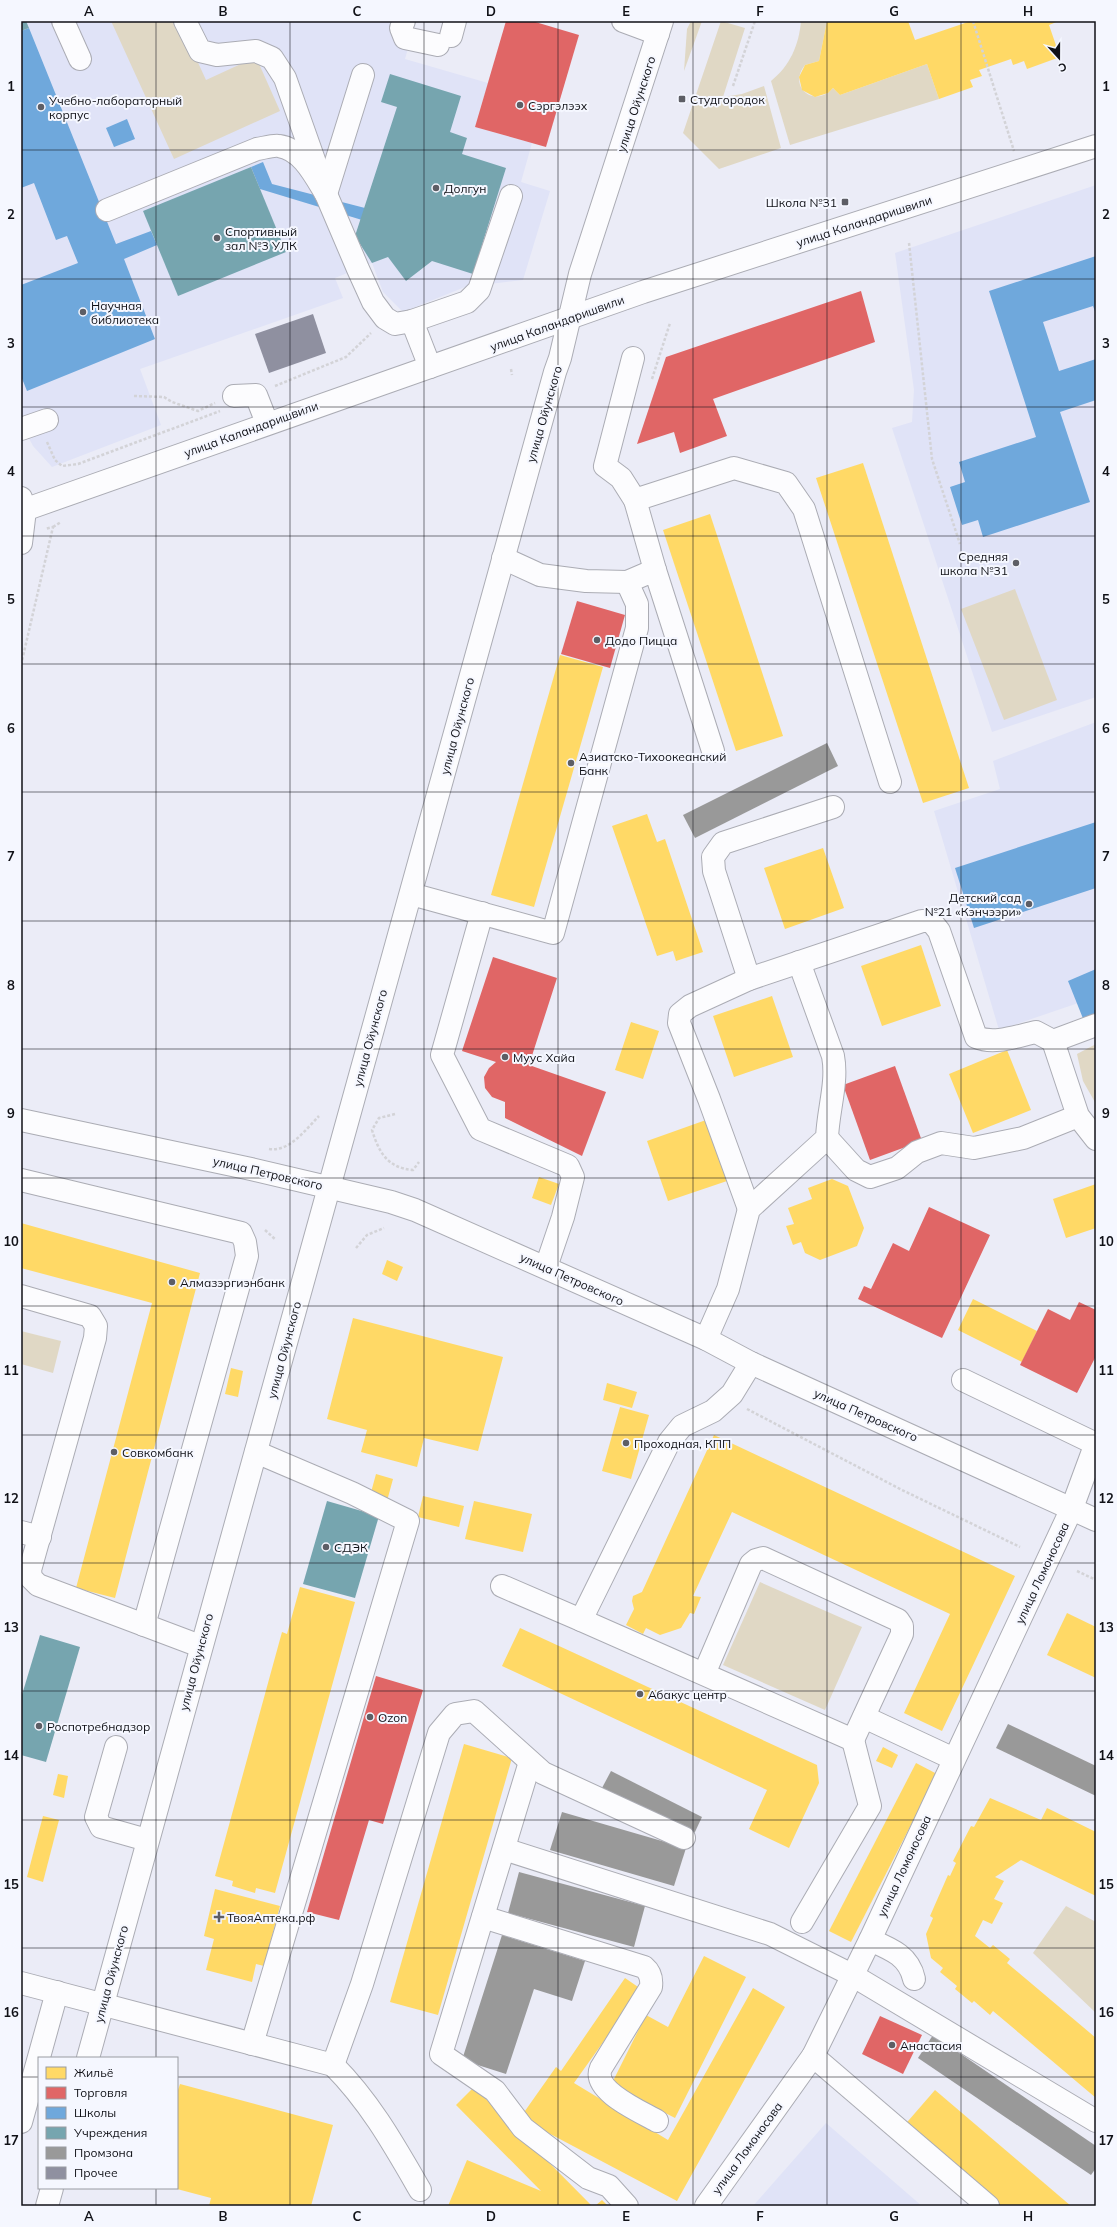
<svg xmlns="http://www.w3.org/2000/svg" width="1117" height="2227" viewBox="0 0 1117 2227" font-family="Mulish,sans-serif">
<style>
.built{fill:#e0e3f7}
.green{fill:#e0d8c5}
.homes{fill:#ffd966}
.shops{fill:#e06666}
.schools{fill:#6fa8dc}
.public{fill:#76a5af}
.industry{fill:#999}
.building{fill:#8f90a0}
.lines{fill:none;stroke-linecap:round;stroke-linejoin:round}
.minor-casing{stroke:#abacb4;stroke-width:24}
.major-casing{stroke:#abacb4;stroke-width:24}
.path{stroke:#d3d3d7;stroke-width:2.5;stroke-dasharray:3 2;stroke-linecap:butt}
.minor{stroke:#fcfcfe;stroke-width:22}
.major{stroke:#fcfcfe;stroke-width:22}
.grid{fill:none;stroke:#101117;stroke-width:1;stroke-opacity:0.55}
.poi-dot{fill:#5d5e65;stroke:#f5f7ff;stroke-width:1.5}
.labels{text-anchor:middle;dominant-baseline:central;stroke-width:4;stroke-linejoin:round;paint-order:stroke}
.poi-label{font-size:12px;fill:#101117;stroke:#f5f7ff;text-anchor:start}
.street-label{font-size:12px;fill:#101117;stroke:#f5f7ff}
.neatline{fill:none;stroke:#101117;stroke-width:1.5}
.grid-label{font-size:13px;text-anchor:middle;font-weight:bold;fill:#101117}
</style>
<rect width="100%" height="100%" fill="#ebecf7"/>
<g class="built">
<path d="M21,21H416L405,59L488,83L475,127L532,143L521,182L550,191L523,280L465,287L403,312L383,292L372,263L335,278L343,298L140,369L161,425L52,467L33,446L21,423Z"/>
<path d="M1096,185V697L992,732L892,428L912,422L914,390L895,253Z"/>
<path d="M1096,722V997L999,1030L934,811L1000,789L993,761Z"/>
<path d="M826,2123L922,2206H753Z"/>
</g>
<g class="green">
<path d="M111,21H179L206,80L256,57L280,111L174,159Z"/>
<path d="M691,21H702L684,71L687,29Z"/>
<path d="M721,21L745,28L723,97L742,94L764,86L781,148L719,169L683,133Z"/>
<path d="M801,21H827L819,61L805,65C787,87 815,109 833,88L840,95L927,64L939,99L790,145L771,81C790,66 799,45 801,21Z"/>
<path d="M1015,589L1057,700L1004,720L961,609Z"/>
<path d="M1096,1044V1104L1083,1081L1077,1054Z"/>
<path d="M21,1331L61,1341L53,1373L21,1364Z"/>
<path d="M760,1582L862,1627L825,1710L723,1665Z"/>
<path d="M1066,1906L1096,1922V2013L1033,1953Z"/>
</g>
<g class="homes">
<path d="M827,21H908L915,40L971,21H1059L1049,25L1060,57L1027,69L1024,61L1013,65L1011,59L979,70L982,76L970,80L973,87L939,99L927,64L840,95L833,88L828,93L815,97L802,90L799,77L805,65L819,61Z"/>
<path d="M863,463L969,788L923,803L816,478Z"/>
<path d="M710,514L783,736L736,751L663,530Z"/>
<path d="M560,655L603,667L534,907L491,895Z"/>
<path d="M647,814L657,842L665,839L703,952L676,961L673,951L657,956L612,826Z"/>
<path d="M823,848L844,908L785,929L764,868Z"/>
<path d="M921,945L941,1006L882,1026L861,966Z"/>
<path d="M772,996L793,1057L734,1077L713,1016Z"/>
<path d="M631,1022L659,1031L643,1079L615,1070Z"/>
<path d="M1007,1050L1031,1110L973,1133L949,1074Z"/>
<path d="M706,1120L727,1181L668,1201L647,1141Z"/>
<path d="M539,1177L559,1184L551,1205L532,1198Z"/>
<path d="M832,1179L848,1186L864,1228L857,1246L820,1260L805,1253L801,1242L793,1245L786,1226L794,1224L788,1208L812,1199L808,1188Z"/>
<path d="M1096,1184V1228L1066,1238L1053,1199Z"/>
<path d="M21,1223L200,1273L115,1598L76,1588L152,1303L21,1268Z"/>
<path d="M387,1260L403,1267L397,1281L382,1274Z"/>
<path d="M973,1299L1037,1331L1022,1362L958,1330Z"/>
<path d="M353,1318L503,1357L478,1451L424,1438L417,1467L361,1452L367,1430L327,1419Z"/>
<path d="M231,1368L243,1371L238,1397L225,1394Z"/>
<path d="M607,1383L637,1392L632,1408L603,1400Z"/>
<path d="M620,1407L649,1415L631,1479L602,1471Z"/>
<path d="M714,1435L1015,1576L942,1731L904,1713L950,1614L732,1512L693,1596L701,1597L694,1614L690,1613L681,1628L660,1635L646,1628L643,1634L626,1625L634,1609L632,1601L633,1596L642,1592Z"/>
<path d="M376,1474L393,1479L387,1501L370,1496Z"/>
<path d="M423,1496L464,1506L459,1527L418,1517Z"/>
<path d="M474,1501L532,1514L523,1552L465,1539Z"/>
<path d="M300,1587L355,1602L275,1893L256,1888L255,1893L232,1886L233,1881L215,1876L282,1632L287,1634Z"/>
<path d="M1067,1613L1096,1627V1678L1047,1655Z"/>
<path d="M520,1628L817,1765L819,1783L789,1848L749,1829L767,1790L502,1666Z"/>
<path d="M464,1744L512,1758L438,2015L390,2002Z"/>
<path d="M883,1747L898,1755L892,1768L876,1761Z"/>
<path d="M916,1763L937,1774L851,1942L829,1931Z"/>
<path d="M58,1774L68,1776L64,1798L53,1795Z"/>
<path d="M990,1798L1041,1820L1047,1808L1096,1832V1896L1021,1860L995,1877L1004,1881L994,1899L1003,1903L992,1924L983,1920L975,1936L990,1948L993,1945L1010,1959L1007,1963L1096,2038V2098L993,2011L990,2015L974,2001L972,2003L955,1989L957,1986L940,1972L943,1968L931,1958L926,1934L933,1918L930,1916L948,1875L950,1876L956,1863L953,1861L971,1826L974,1827Z"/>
<path d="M43,1816L59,1820L43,1882L27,1877Z"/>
<path d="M215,1889L280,1906L264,1966L256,1964L252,1982L206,1970L214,1939L204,1936Z"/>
<path d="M704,1956L746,1977L675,2118L611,2085L646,2015L668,2027Z"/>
<path d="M625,1978L641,1989L574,2083L668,2140L753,1988L785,2007L677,2201L520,2118L556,2067L561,2071Z"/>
<path d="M180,2084L333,2125L311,2206H209L211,2198L177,2189V2093Z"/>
<path d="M474,2087L592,2206H448L467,2160L541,2191L456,2105Z"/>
<path d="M935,2090L1071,2206H993L902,2128Z"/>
<path d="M602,2200L608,2206H595Z"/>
</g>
<g class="shops">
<path d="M506,21H532L579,35L546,147L475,127Z"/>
<path d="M861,291L875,342L713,399L727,436L680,453L674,432L637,444L666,357Z"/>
<path d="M577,601L625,615L610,668L561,654Z"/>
<path d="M493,957L557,978L529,1065L606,1092L582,1156L505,1118V1102L492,1097L485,1088L484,1077L489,1068L496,1062L462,1051Z"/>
<path d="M895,1066L922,1141L870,1160L843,1085Z"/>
<path d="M929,1207L990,1235L942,1338L858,1299L864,1286L871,1289L893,1243L909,1251Z"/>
<path d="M1079,1302L1096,1310V1356L1077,1393L1020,1365L1048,1309L1070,1320Z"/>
<path d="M376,1676L423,1690L383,1824L369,1820L339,1920L307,1912Z"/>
<path d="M880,2016L922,2035L903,2074L862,2054Z"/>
</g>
<g class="schools">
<path d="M29,28L116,244L151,231L157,245L124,259L155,339L27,391L21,376V285L78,263L67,236L56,240L34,183L21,188V31Z"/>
<path d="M127,119L135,139L114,147L106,128Z"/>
<path d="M263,162L272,184L365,208L362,220L260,189L251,167Z"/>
<path d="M1096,256V314L1093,306L1043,322L1059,371L1096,359V400L1060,412L1090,502L983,537L978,520L962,525L950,487L965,482L959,462L1036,437L989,291Z"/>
<path d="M1096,822V888L974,928L955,868Z"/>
<path d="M1096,969V1016L1084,1021L1068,981Z"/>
</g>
<g class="public">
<path d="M21,21H26L29,28L21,31Z"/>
<path d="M390,74L461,96L450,132L467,138L462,154L506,168L473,274L432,261L406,281L388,257L372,263L355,236L397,107L381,102Z"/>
<path d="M251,167L286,252L178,296L143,211Z"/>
<path d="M327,1501L379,1516L355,1598L303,1584Z"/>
<path d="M40,1635L80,1647L46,1762L21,1755V1698Z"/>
</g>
<g class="industry">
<path d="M827,743L838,766L695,838L683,815Z"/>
<path d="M1008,1724L1096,1766V1796L996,1748Z"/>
<path d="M611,1771L702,1817L694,1834L602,1788Z"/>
<path d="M562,1812L686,1848L674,1886L550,1850Z"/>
<path d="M519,1872L645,1906L634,1947L508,1913Z"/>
<path d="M502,1935L585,1961L572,2001L534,1989L506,2074L462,2060Z"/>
<path d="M933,2035L1096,2146V2168L1091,2175L918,2058Z"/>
</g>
<path class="building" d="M313,314L326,353L269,373L255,334Z"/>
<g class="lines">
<defs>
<g id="minor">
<path d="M63,21L80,59"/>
<path d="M185,21L200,51L217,55L256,51L272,58L285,78L326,194L358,269L373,302L385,318L395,324L412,321L467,302L479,290L511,196"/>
<path d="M404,21L401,28L405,38L438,45"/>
<path d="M623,21L658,34"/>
<path d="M451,36L455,21"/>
<path d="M107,210L257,149C264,148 273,145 279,146C302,149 315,176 326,194L363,75"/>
<path d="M412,321L430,367"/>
<path d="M633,358L605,466L621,478L635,500"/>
<path d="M234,396L256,395L267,423"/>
<path d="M21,429L47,420"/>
<path d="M21,498L25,510L21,543"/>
<path d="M21,511L643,292L1096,146"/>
<path d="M503,558L540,575L586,581L627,582L655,570L713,751"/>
<path d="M655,570L635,500L734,468L786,483L804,509L890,782"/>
<path d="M411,894L553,933L637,628V604L627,582"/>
<path d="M482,913L442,1055L480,1129L568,1166L573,1177L563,1217L546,1267"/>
<path d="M749,979L714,871L713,857L723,843L833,807"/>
<path d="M1053,1041L1096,1025"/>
<path d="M827,1138L856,1170L870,1177L897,1168L917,1152L941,1143L974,1148L1023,1138L1078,1116"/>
<path d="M21,1180L241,1233L245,1242L247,1256L144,1625"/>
<path d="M749,1209L709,1099L679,1023L680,1014L690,1006L749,979L922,921H931L939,931L976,1037C994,1045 1017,1036 1036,1032L1053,1041L1078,1116L1096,1139"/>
<path d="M21,1296L90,1316L96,1326L95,1338L30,1570L31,1578L38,1585L200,1646"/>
<path d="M706,1339L728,1289L749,1209L827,1138C828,1110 838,1082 833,1056L799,962"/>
<path d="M963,1380L1096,1444"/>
<path d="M21,1532L40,1537"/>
<path d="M502,1586L581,1620"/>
<path d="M704,1674L751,1564L756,1560L763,1558L898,1620L902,1626V1634L853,1740L581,1620L669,1442L682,1426L713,1411L732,1394L751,1363"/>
<path d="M864,1717L954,1759"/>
<path d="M116,1747L96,1817L101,1827L147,1840"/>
<path d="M530,1762L441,2054L495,2091L523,2128L588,2178L609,2186L627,2206"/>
<path d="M504,1849L770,1934L852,1975L1096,2121"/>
<path d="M483,1917L644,1967C650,1972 652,1979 651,1987L601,2068C591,2091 642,2112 657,2121"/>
<path d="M802,1922L870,1806L853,1740"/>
<path d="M870,1940C891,1949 909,1956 914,1979"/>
<path d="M21,1983L333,2065C370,2102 394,2145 420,2190"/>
<path d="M252,2044L408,1521L352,1493L256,1452"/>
<path d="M813,2056L988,2206"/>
<path d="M333,2065L362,1984L439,1733L455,1714L474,1711L543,1773L684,1838"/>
<path d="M21,2122L57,1992"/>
<path d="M706,2206L813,2056L870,1940L1072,1508L1096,1443"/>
</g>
<g id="major">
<path d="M21,1120L251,1169L391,1202L415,1210L706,1339L751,1363L1096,1520"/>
<path d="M88,2058C243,1496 400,935 555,372L560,358L580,274L662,21"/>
<path d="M47,2206L52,2188"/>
</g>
</defs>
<use href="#minor" class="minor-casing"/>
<use href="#major" class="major-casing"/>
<g class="path">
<path d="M973,21L1014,151"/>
<path d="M733,86L755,21"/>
<path d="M909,243L932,459L960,544"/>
<path d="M511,369L512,375"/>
<path d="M652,379L670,323"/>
<path d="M275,386L346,357L371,333"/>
<path d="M134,396L164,397L172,402L198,411L215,403"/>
<path d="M47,442L55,460L62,466L78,464L220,411"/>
<path d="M53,527L61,522"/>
<path d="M21,665L53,527L45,529"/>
<path d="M395,1114L379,1118L372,1130C379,1153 388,1168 413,1170L419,1162"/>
<path d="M269,1149C290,1152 306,1129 319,1116"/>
<path d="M265,1230L276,1240"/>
<path d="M356,1248L367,1235L384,1228"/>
<path d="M747,1409L902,1490L1020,1547"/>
<path d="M1077,1571L1096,1580"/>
</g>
<use href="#minor" class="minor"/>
<use href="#major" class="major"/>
</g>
<path class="grid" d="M156,21V2058M290,21V2206M424,21V2206M558,21V2206M693,21V2206M827,21V2206M961,21V2206M21,150H1096M21,279H1096M21,407H1096M21,536H1096M21,664H1096M21,792H1096M21,921H1096M21,1049H1096M21,1178H1096M21,1306H1096M21,1435H1096M21,1563H1096M21,1691H1096M21,1820H1096M21,1948H1096M21,2077H39M177,2077H1096M156,2188V2206"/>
<g class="poi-dot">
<rect x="678" y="95" width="8" height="8" rx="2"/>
<circle cx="520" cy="105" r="4"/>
<circle cx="41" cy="107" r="4"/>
<circle cx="436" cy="188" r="4"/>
<rect x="841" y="198" width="8" height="8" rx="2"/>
<circle cx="217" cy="238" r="4"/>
<circle cx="83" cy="312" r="4"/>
<circle cx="1016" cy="563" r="4"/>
<circle cx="597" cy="640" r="4"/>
<circle cx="571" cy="763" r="4"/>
<circle cx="1029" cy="904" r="4"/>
<circle cx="505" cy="1057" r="4"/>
<circle cx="172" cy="1282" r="4"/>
<circle cx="626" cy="1443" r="4"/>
<circle cx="114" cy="1452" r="4"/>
<circle cx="326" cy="1547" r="4"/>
<circle cx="640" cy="1694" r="4"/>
<circle cx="370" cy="1717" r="4"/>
<circle cx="39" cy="1726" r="4"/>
<path d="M217 1911h4v4h4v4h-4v4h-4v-4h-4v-4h4z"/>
<circle cx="892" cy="2045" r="4"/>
</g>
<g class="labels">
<g class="poi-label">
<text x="690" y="99">Студгородок</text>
<text x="49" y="100">Учебно-лабораторный<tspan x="49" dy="14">корпус</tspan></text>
<text x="528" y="105">Сэргэлээх</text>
<text x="444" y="188">Долгун</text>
<text x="837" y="202" text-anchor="end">Школа №31</text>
<text x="225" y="231">Спортивный<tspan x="225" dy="14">зал №3 УЛК</tspan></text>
<text x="91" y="305">Научная<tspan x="91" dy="14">библиотека</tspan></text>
<text x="1008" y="556" text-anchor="end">Средняя<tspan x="1008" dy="14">школа №31</tspan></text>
<text x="605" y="640">Додо Пицца</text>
<text x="579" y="756">Азиатско-Тихоокеанский<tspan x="579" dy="14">Банк</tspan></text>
<text x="1021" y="897" text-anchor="end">Детский сад<tspan x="1021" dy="14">№21 «Кэнчээри»</tspan></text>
<text x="513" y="1057">Муус Хайа</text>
<text x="180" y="1282">Алмазэргиэнбанк</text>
<text x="634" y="1443">Проходная, КПП</text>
<text x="122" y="1452">Совкомбанк</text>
<text x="334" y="1547">СДЭК</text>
<text x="648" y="1694">Абакус центр</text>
<text x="378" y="1717">Ozon</text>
<text x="47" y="1726">Роспотребнадзор</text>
<text x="227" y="1917">ТвояАптека.рф</text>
<text x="900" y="2045">Анастасия</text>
</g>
<g class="street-label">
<text transform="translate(636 104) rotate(-72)">улица Ойунского</text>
<text transform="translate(864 221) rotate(-18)">улица Каландаришвили</text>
<text transform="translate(557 323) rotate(-20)">улица Каландаришвили</text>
<text transform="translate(544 414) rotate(-74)">улица Ойунского</text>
<text transform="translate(251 429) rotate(-20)">улица Каландаришвили</text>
<text transform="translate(457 726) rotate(-75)">улица Ойунского</text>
<text transform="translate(370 1038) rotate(-75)">улица Ойунского</text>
<text transform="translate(268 1173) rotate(13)">улица Петровского</text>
<text transform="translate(572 1279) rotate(24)">улица Петровского</text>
<text transform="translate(284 1350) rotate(-75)">улица Ойунского</text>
<text transform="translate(866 1415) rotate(24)">улица Петровского</text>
<text transform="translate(1042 1573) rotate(-65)">улица Ломоносова</text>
<text transform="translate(196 1662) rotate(-75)">улица Ойунского</text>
<text transform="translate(904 1866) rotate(-65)">улица Ломоносова</text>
<text transform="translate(111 1974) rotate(-75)">улица Ойунского</text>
<text transform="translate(747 2148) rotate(-54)">улица Ломоносова</text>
</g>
</g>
<rect width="1117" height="2227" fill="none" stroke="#f5f7ff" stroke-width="44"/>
<rect x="38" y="2057" width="140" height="132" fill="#f5f7ff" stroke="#999ba2"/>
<rect x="46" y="2067" width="20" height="12" fill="#ffd966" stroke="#999ba2"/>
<text x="74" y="2077" font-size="12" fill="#101117">Жильё</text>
<rect x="46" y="2087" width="20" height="12" fill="#e06666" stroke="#999ba2"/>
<text x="74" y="2097" font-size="12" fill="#101117">Торговля</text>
<rect x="46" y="2107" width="20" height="12" fill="#6fa8dc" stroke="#999ba2"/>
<text x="74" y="2117" font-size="12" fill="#101117">Школы</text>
<rect x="46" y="2127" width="20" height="12" fill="#76a5af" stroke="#999ba2"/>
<text x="74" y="2137" font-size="12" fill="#101117">Учреждения</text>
<rect x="46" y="2147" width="20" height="12" fill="#999999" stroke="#999ba2"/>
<text x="74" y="2157" font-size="12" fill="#101117">Промзона</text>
<rect x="46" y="2167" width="20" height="12" fill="#8f90a0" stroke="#999ba2"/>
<text x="74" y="2177" font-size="12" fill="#101117">Прочее</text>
<g transform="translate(1059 58) rotate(159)" stroke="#f5f7ff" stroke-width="3" paint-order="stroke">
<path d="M0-3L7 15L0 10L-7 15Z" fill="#101117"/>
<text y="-6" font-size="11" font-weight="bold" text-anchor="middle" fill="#101117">С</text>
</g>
<rect x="22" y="22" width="1073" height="2183" class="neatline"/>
<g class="grid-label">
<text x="89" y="16">A</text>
<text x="223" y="16">B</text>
<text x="357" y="16">C</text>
<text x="491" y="16">D</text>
<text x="626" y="16">E</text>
<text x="760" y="16">F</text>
<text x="894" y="16">G</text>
<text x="1028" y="16">H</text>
<text x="11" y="91">1</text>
<text x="1106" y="91">1</text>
<text x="11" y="219">2</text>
<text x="1106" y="219">2</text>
<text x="11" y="348">3</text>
<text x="1106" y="348">3</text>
<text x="11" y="476">4</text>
<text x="1106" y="476">4</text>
<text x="11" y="604">5</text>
<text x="1106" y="604">5</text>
<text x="11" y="733">6</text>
<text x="1106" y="733">6</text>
<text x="11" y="861">7</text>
<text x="1106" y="861">7</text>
<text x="11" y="990">8</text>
<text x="1106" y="990">8</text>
<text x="11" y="1118">9</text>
<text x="1106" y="1118">9</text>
<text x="11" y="1246">10</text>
<text x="1106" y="1246">10</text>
<text x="11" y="1375">11</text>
<text x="1106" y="1375">11</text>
<text x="11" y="1503">12</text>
<text x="1106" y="1503">12</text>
<text x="11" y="1632">13</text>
<text x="1106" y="1632">13</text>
<text x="11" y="1760">14</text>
<text x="1106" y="1760">14</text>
<text x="11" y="1889">15</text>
<text x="1106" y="1889">15</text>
<text x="11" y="2017">16</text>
<text x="1106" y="2017">16</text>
<text x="11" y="2145">17</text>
<text x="1106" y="2145">17</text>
<text x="89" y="2221">A</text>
<text x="223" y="2221">B</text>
<text x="357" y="2221">C</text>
<text x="491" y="2221">D</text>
<text x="626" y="2221">E</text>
<text x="760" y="2221">F</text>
<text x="894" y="2221">G</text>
<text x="1028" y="2221">H</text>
</g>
</svg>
